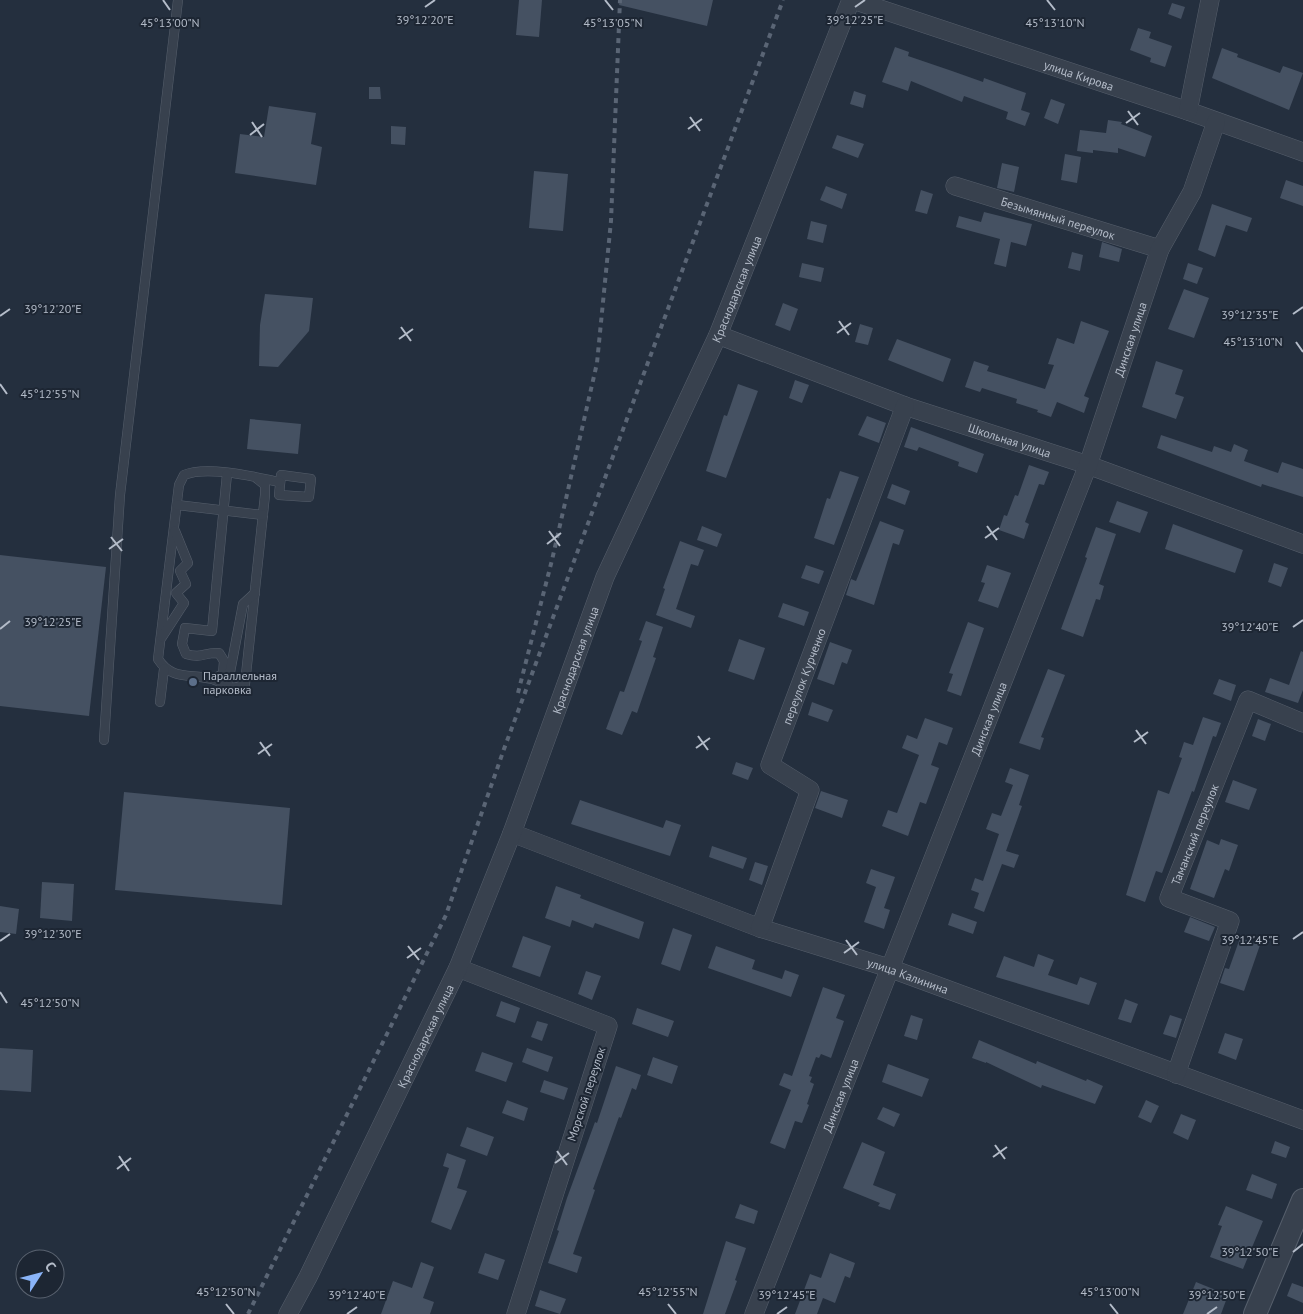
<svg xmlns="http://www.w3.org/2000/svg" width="1303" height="1314" viewBox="0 0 1303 1314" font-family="'PT Sans',sans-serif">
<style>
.building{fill:#455162}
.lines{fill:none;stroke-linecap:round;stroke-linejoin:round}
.service-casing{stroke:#565f6c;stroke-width:10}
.minor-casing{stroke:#565f6c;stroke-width:19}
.tertiary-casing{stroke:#565f6c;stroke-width:24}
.service{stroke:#38414e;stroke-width:9}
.minor{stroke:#38414e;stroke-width:18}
.tertiary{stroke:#38414e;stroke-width:22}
.rail{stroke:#5a6575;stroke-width:4;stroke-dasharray:5 5;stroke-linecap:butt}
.ticks{fill:none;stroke:#b4bcc9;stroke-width:2}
.service-dot{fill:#5c6f8a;stroke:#1d2633;stroke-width:2}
.labels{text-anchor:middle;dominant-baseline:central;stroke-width:4;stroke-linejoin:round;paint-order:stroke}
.street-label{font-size:12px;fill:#b4bcc9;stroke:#1d2633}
.poi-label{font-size:12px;fill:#b4bcc9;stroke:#1d2633;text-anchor:start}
.ticks-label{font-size:12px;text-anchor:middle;fill:#b4bcc9;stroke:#1d2633;stroke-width:4;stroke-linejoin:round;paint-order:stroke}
</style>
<rect width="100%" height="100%" fill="#242f3e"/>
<g class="building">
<path d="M519,0H542L539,37L516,35Z"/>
<path d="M620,0H713L707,26L619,5Z"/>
<path d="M1172,3L1185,7L1181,19L1168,14Z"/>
<path d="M1138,28L1151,32L1149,38L1172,46L1165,67L1150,62L1151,58L1130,50Z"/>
<path d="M895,47L909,52L908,56L952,71L983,82L984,78L1026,93L1021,110L1030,113L1025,126L1006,119L1008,112L964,96L962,102L911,81L908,91L882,82Z"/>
<path d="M1222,48L1238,54L1237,57L1280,73L1283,66L1303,73L1289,110L1212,78Z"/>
<path d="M369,87H380L381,99H369Z"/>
<path d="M854,91L866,95L863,108L850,104Z"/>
<path d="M1051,99L1065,104L1058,124L1044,118Z"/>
<path d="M269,106L316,113L311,144L322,147L316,185L235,173L240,134L264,137Z"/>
<path d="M1108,120L1122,122L1121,124L1152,136L1145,157L1118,148V153L1093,150V153L1077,151L1080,130L1106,133Z"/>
<path d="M391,126L406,127L405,145L391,144Z"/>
<path d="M837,135L864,144L858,158L832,148Z"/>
<path d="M1065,154L1081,157L1077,183L1061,180Z"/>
<path d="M1002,163L1019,167L1014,192L997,188Z"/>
<path d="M534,171L568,174L563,231L529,228Z"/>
<path d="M1286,180L1303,186V206L1280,198Z"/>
<path d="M826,186L847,194L842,209L820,200Z"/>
<path d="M921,190L933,194L927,214L915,211Z"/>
<path d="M1212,204L1252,218L1247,232L1226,225L1215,257L1198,250Z"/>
<path d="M984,212L1032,224L1026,246L1011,242L1006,267L994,264L1000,239L956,227L959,216L981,222Z"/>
<path d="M811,221L827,225L823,243L807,239Z"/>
<path d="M1102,242L1122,249L1119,262L1099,257Z"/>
<path d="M1072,252L1083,255L1080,271L1068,268Z"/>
<path d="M802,263L824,268L821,282L799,277Z"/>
<path d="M1188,263L1203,268L1197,284L1183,279Z"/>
<path d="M1184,289L1209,298L1194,338L1168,329Z"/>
<path d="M265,294L313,298L309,331L278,367L259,366L260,325Z"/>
<path d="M783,303L798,309L790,331L775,325Z"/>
<path d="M1081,321L1109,331L1084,396L1089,398L1084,413L1057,402L1051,417L1037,412L1038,410L1016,403L1017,399L982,388L980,392L965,387L974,361L989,366L987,371L1045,389L1054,365L1048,364L1057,338L1074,344Z"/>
<path d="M860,324L873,328L868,345L855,342Z"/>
<path d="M897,339L951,359L943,382L888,360Z"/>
<path d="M1156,361L1183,370L1175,394L1184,397L1176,419L1142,407Z"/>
<path d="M795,380L809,385L802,403L789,398Z"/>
<path d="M738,384L758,391L726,478L706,471L724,415L727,416Z"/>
<path d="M867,416L886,423L879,443L858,435Z"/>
<path d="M250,419L301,424L298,454L247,449Z"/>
<path d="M911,427L984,454L977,473L958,466L959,462L919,447L917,451L904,447Z"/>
<path d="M1161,435L1212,452L1214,446L1231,452L1234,444L1248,450L1244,461L1278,473L1282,462L1303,469V497L1262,484L1261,487L1157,448Z"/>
<path d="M1029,465L1049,472L1044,485L1039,484L1025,522L1029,524L1024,539L999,530L1004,515L1007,516L1015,495L1018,496Z"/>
<path d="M840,471L859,477L834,545L814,538L827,498L830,499Z"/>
<path d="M892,484L910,491L905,505L887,498Z"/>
<path d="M1117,501L1148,512L1140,533L1109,522Z"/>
<path d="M880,521L904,530L899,545L893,543L874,605L846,595L851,579L856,581Z"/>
<path d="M1173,524L1243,550L1235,573L1165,549Z"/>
<path d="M702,526L722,534L717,547L697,540Z"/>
<path d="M1096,527L1116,534L1099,584L1104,586L1100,600L1096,599L1083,637L1061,629L1087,558L1085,557Z"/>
<path d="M680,541L704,550L698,566L691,564L676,609L695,616L691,628L656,615L665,589L663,588Z"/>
<path d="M0,555L106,567L89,716L0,706Z"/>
<path d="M1274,563L1288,568L1281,587L1268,582Z"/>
<path d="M806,565L824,571L819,584L801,578Z"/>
<path d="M987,565L1011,573L998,608L978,601L985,583L981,582Z"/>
<path d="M783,603L809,612L804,626L778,617Z"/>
<path d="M646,621L663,627L653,657L656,658L637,713L632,711L622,735L606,729L620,691L624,692L642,641L639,640Z"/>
<path d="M968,622L984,628L961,696L947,691L953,674L949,673Z"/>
<path d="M739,639L765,648L754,680L728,671Z"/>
<path d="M830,642L852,650L847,664L842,662L834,685L817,679Z"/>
<path d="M1301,651L1303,652V690L1298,703L1265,692L1270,678L1289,685Z"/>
<path d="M1048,669L1065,675L1041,737L1044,738L1040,750L1019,743Z"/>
<path d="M1219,679L1236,685L1231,701L1213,694Z"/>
<path d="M812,702L833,710L828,722L808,715Z"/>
<path d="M1203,717L1221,723L1216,737L1213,736L1194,792L1192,791L1162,873L1156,871L1145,902L1126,895L1158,790L1169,794L1182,758L1179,757L1184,742L1193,745Z"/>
<path d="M925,718L953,728L947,745L939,742L931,765L939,768L926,804L920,802L908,836L882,826L888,810L897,813L919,755L902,748L907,735L917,739Z"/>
<path d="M1258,719L1271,724L1265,741L1252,736Z"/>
<path d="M736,762L753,768L748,780L732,774Z"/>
<path d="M1010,768L1029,775L1019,805L1022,806L1006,851L1019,855L1014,868L1002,864L984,912L974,908L979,893L971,890L975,878L983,881L999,834L986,829L992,813L1001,816L1013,785L1005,782Z"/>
<path d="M1233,780L1257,789L1249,810L1225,802Z"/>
<path d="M821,791L848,800L842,818L815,808Z"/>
<path d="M124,792L290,808L282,905L115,890Z"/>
<path d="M580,800L663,828L666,820L681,825L670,856L571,824Z"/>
<path d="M1221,839L1238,845L1229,871L1225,869L1214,898L1190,889L1207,840L1219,845Z"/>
<path d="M712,846L747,858L743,869L709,857Z"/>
<path d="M755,862L768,866L762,885L749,880Z"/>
<path d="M871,869L895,877L884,908L890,910L884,929L864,922L876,887L866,883Z"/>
<path d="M42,882L74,884L72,921L40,918Z"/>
<path d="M556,886L581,895L580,898L644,922L639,939L595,923L593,928L572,920L570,927L545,918Z"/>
<path d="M0,906L19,909L16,934L0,932Z"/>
<path d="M952,913L977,922L973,934L948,925Z"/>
<path d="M1190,917L1215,927L1209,941L1184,932Z"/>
<path d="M673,928L692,935L680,971L661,964Z"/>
<path d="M523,936L551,946L540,977L512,967Z"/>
<path d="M1240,938L1260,945L1244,991L1220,983L1225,968L1229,969Z"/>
<path d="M716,946L755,960L752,969L782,979L785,970L799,975L791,997L708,968Z"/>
<path d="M1038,954L1054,960L1048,975L1077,985L1080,977L1097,983L1089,1005L996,977L1004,956L1034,967Z"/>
<path d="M586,971L601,976L592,1000L578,994Z"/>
<path d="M823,987L845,995L836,1018L844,1021L831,1058L821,1054L819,1058L816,1057L809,1076L812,1077L810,1082L814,1084L807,1104L809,1105L802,1123L795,1121L785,1149L770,1143L791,1090L779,1085L784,1073L792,1076Z"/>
<path d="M1125,999L1138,1004L1131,1023L1118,1019Z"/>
<path d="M501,1001L520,1008L515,1023L496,1016Z"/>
<path d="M637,1008L674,1021L668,1037L632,1024Z"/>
<path d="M911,1015L923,1019L917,1040L904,1036Z"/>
<path d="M1170,1015L1182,1019L1176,1038L1163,1034Z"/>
<path d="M537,1021L548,1024L542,1041L531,1037Z"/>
<path d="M1225,1033L1243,1039L1236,1060L1218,1053Z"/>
<path d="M979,1040L1036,1064L1037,1061L1086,1081L1087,1079L1103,1086L1095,1104L1042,1085L1041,1088L986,1062V1063L972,1058Z"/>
<path d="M0,1048L33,1050L31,1092L0,1090Z"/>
<path d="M527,1048L553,1057L548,1072L522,1062Z"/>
<path d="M482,1052L513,1063L506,1082L475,1071Z"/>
<path d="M653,1057L678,1066L672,1084L647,1075Z"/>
<path d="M888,1064L929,1079L922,1097L882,1082Z"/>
<path d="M616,1066L641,1075L636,1090L632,1088L621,1118L619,1117L593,1189L595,1190L573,1254L582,1257L577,1273L548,1263L559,1231L557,1230L567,1198L595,1122L597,1123Z"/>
<path d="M544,1080L568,1088L564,1100L540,1092Z"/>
<path d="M507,1100L528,1108L524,1121L502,1113Z"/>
<path d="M1146,1100L1159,1106L1151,1123L1138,1117Z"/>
<path d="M883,1107L900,1114L894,1127L877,1119Z"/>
<path d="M1181,1114L1196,1120L1188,1140L1173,1133Z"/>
<path d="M467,1127L494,1137L487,1156L460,1146Z"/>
<path d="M1275,1141L1290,1147L1286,1158L1271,1153Z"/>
<path d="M862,1142L885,1152L873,1185L896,1194L890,1210L878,1206L880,1203L843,1188Z"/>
<path d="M447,1153L466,1160L457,1188L467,1191L451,1230L431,1222L449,1168L443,1166Z"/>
<path d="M1252,1174L1277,1184L1272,1199L1246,1190Z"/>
<path d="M740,1204L758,1211L754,1224L735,1218Z"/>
<path d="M1226,1206L1263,1221L1243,1269L1210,1257L1222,1226L1218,1225Z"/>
<path d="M726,1241L746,1248L735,1280L737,1281L725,1314H703Z"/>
<path d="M485,1253L505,1260L498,1280L478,1273Z"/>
<path d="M830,1253L855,1263L850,1278L845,1276L835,1303L823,1298L817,1314H795L810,1274L821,1278Z"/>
<path d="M421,1262L434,1267L423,1298L434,1302L430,1314H381L393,1281L412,1288Z"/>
<path d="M1196,1282L1228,1295L1221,1314H1183Z"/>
<path d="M1292,1283L1303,1287V1303L1287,1296Z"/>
<path d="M540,1290L566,1299L560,1314L535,1306Z"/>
</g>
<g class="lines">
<defs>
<g id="service">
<path d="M281,475L311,479L309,497L279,495Z"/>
<path d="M255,477L265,485V495L245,684C226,693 227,683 212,679C190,673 172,681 158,659L179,485L184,475C207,465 255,477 280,482"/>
<path d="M177,505L263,515"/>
<path d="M162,637L184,603L176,593L186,584L180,571L188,563L175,531"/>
<path d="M213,679L223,674L224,661L219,653C203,652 203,659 186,654L182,644L185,628L212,631L227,474"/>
<path d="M227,688L243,604L255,593"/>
<path d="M160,702L164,669"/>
<path d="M104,740L120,495L178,0"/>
</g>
<g id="minor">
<path id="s1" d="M853,0L1188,111L1303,152"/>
<path d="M1188,111L1210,0"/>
<path id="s2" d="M955,186L1160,249"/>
<path id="s3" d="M718,335L905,406L1088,465L1303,544"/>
<path id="s4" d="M512,833L760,928L889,968L1303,1120"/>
<path id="s5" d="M760,928L810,790L770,765L905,406"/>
<path d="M458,968L608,1026L516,1314"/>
<path id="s6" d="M1176,1074L1230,921L1169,898L1248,700L1303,723"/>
<path id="s7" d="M288,1314L308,1277L458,968L512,833L605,577L718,335L851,0"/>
<path id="s8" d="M754,1314L1088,465L1160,249L1192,192L1216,122"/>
</g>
<path id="tertiary" d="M1255,1314L1303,1200"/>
</defs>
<use href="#service" class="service-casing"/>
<use href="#minor" class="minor-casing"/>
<use href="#tertiary" class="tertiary-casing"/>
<use href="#service" class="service"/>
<use href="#minor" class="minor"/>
<use href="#tertiary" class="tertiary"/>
<g class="rail">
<path d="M518,693L552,560L597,363L611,221L620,0"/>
<path d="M248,1314L446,915L504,749L783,0"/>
</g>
</g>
<path class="ticks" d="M163,0L170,10M605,0L613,10M1047,0L1055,10M425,7L435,0M855,7L865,0M1128,111L1138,125M690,117L700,131M252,122L262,137M1126,123L1140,113M688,129L702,119M250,135L264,124M1293,314L1303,307M0,316L10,309M839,321L849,335M401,327L411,341M837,333L851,323M399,339L413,329M1296,342L1303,352M0,384L7,394M987,526L997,540M549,531L560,546M111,537L122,551M985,538L999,528M547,544L561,533M109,549L123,539M1293,627L1303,620M0,629L10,621M1136,730L1146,744M698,736L708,750M260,742L270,756M1134,742L1148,732M696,748L710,738M258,754L272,744M1293,939L1303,932M846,940L857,955M0,941L10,934M408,946L419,960M844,953L859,942M407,958L421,948M0,992L7,1003M995,1145L1005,1159M557,1151L567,1165M119,1156L129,1171M993,1157L1007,1147M555,1163L569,1153M117,1169L131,1158M1293,1252L1303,1244M226,1304L234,1314M668,1304L676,1314M1110,1304L1118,1314M347,1314L357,1307M777,1314L787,1307M1207,1314L1217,1307"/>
<circle class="service-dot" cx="193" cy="682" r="5"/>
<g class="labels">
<g class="street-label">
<text stroke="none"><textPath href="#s1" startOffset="238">улица Кирова</textPath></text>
<text stroke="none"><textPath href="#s2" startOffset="108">Безымянный переулок</textPath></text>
<text stroke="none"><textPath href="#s7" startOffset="1120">Краснодарская улица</textPath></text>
<text stroke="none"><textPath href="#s8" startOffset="1045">Динская улица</textPath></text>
<text stroke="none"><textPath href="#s3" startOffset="310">Школьная улица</textPath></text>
<text stroke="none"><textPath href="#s7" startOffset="715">Краснодарская улица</textPath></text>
<text stroke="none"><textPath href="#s5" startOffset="289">переулок Курченко</textPath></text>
<text stroke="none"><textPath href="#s8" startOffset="640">Динская улица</textPath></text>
<text stroke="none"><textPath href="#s6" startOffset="296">Таманский переулок</textPath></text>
<text stroke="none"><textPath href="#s4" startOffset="421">улица Калинина</textPath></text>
<text stroke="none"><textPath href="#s7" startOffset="310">Краснодарская улица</textPath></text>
<text transform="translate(586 1094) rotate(-72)">Морской переулок</text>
<text stroke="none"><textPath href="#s8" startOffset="235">Динская улица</textPath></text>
</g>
<g class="poi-label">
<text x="203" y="675">Параллельная<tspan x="203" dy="14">парковка</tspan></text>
</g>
</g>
<g class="ticks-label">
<text x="425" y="24">39°12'20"E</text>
<text x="855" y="24">39°12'25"E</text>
<text x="170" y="27">45°13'00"N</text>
<text x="613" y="27">45°13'05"N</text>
<text x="1055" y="27">45°13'10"N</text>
<text x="53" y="313">39°12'20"E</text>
<text x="1250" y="319">39°12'35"E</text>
<text x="1253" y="346">45°13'10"N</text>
<text x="50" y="398">45°12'55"N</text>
<text x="53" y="626">39°12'25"E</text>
<text x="1250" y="631">39°12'40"E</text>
<text x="53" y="938">39°12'30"E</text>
<text x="1250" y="944">39°12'45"E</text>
<text x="50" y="1007">45°12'50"N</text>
<text x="1250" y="1256">39°12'50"E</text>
<text x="226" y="1296">45°12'50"N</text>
<text x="668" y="1296">45°12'55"N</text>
<text x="1110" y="1296">45°13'00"N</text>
<text x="357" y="1299">39°12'40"E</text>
<text x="787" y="1299">39°12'45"E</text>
<text x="1217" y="1299">39°12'50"E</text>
</g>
<g transform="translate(40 1274) rotate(54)"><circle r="24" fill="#1d2633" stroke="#59626f"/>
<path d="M0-4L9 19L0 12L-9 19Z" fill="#8ab4f8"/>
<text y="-8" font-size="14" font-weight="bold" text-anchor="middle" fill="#b4bcc9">С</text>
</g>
</svg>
